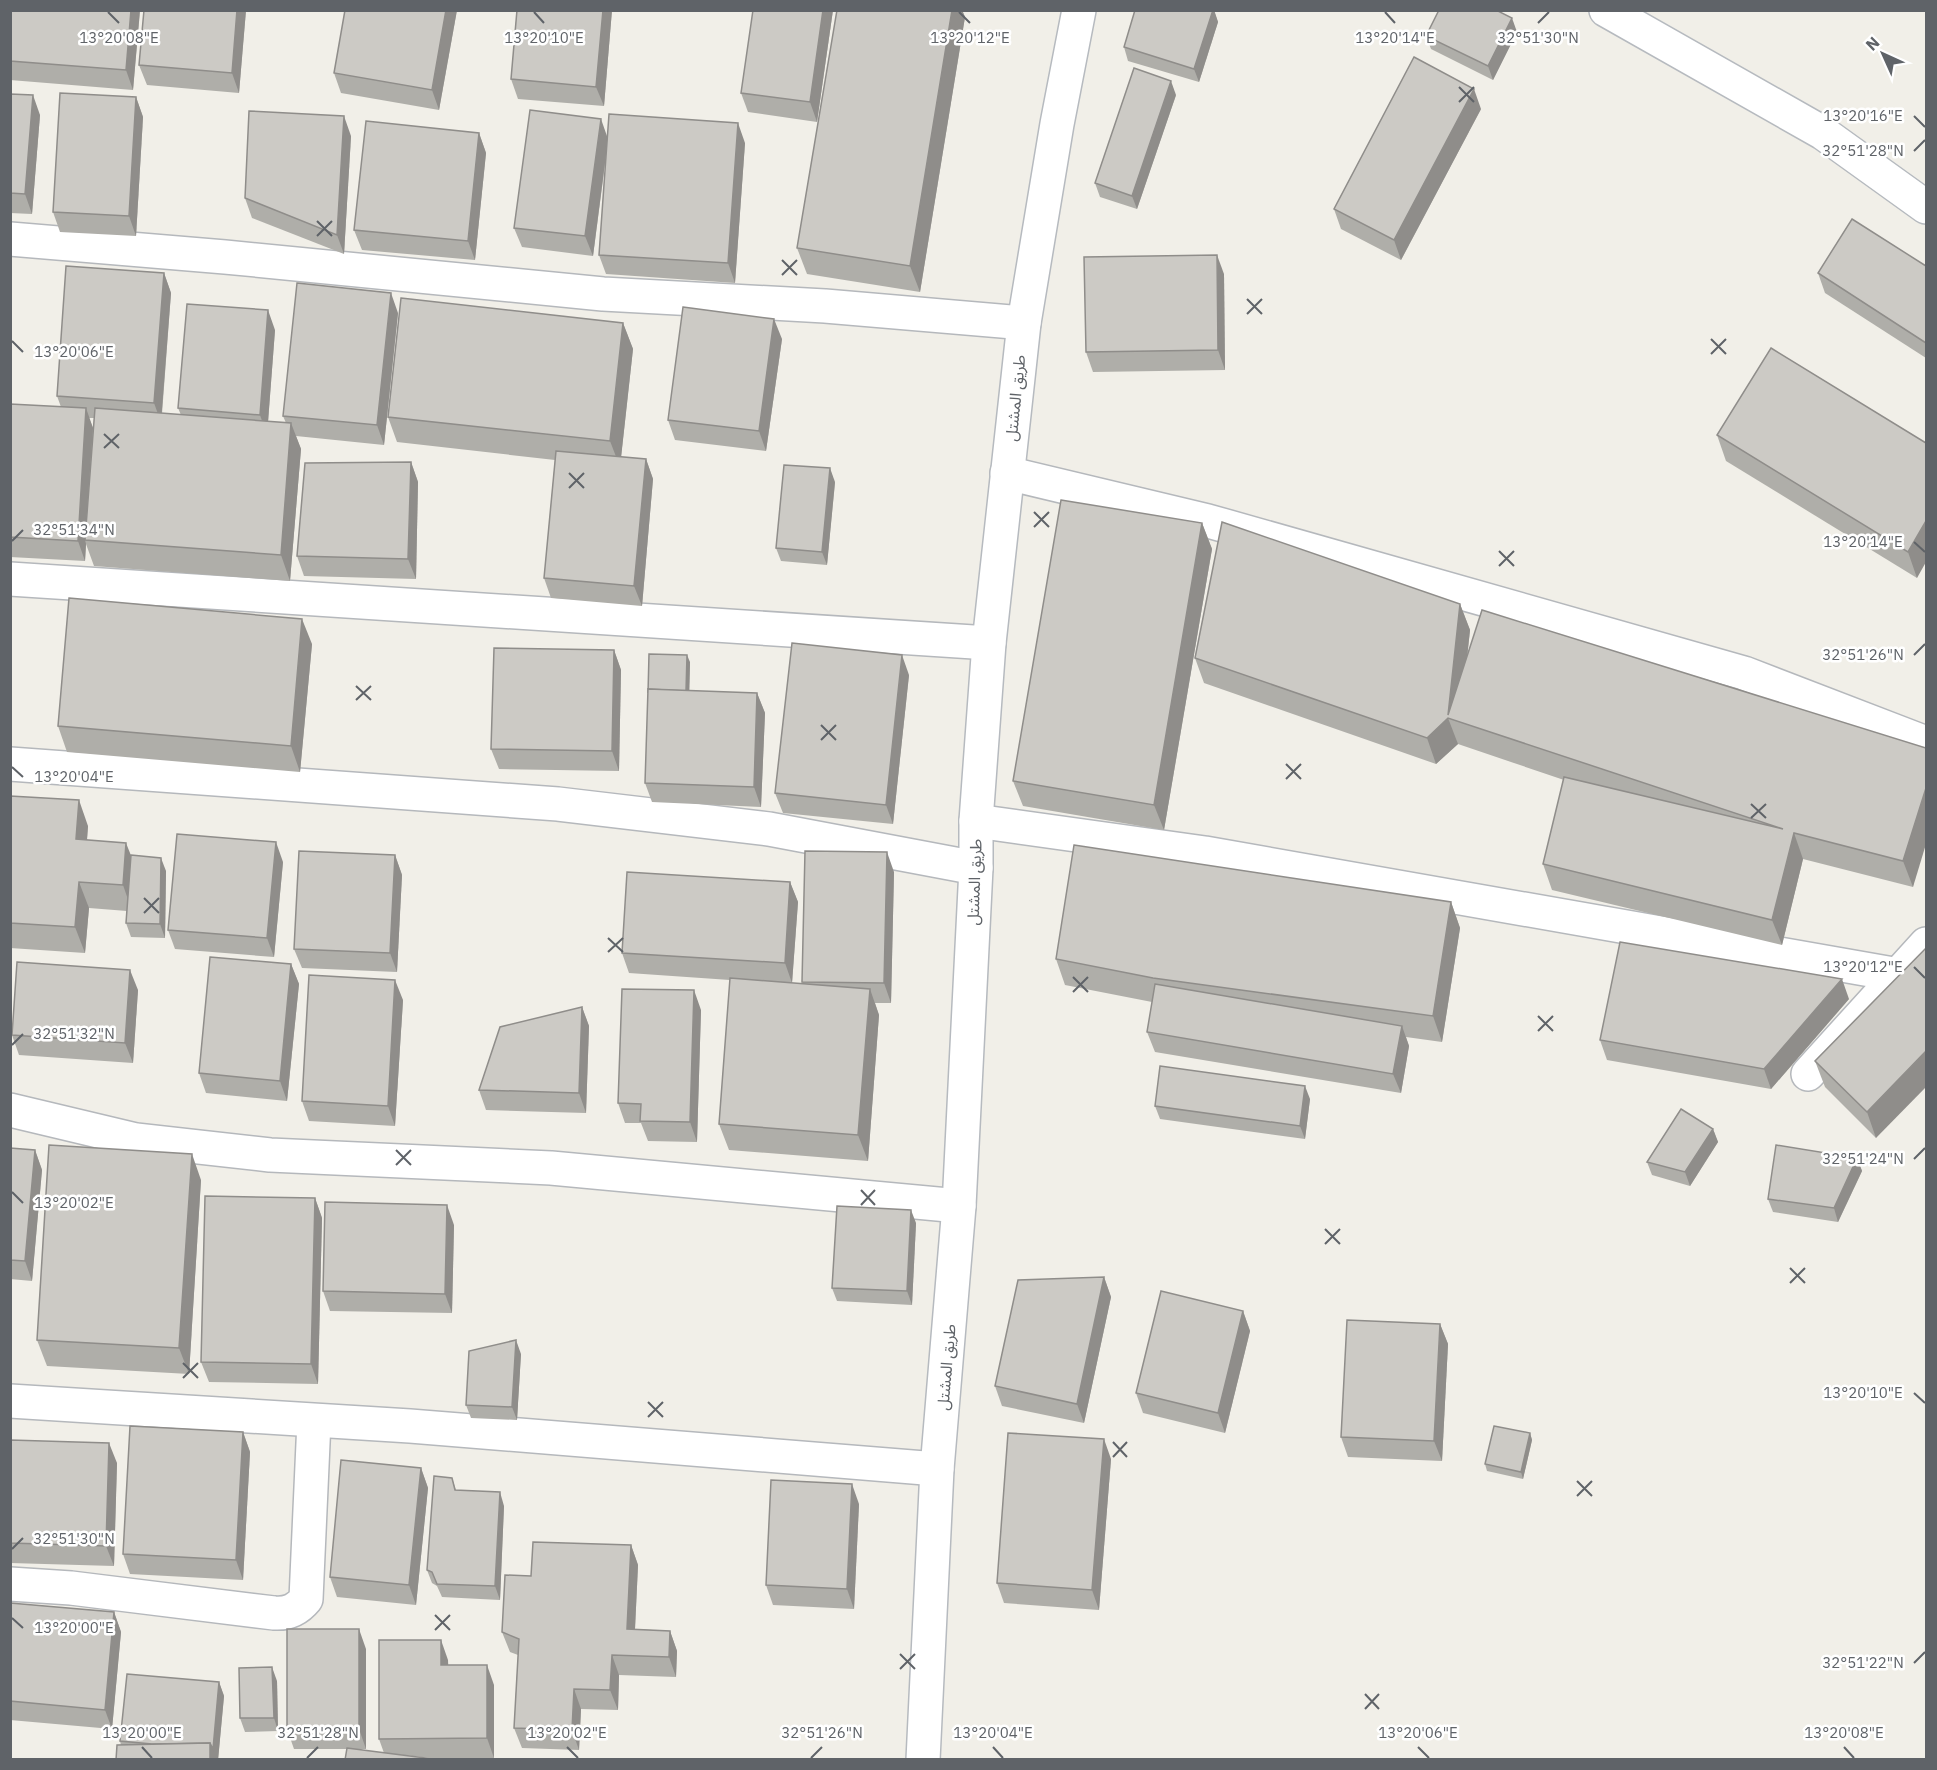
<svg xmlns="http://www.w3.org/2000/svg" width="1937" height="1770" viewBox="0 0 1937 1770" font-family="'IBM Plex Sans','Noto Sans Arabic',sans-serif">
<style>
.lines{fill:none;stroke-linecap:round;stroke-linejoin:round}
.street-casing{stroke:#b5b8bc;stroke-width:36}
.secondary-casing{stroke:#b6babf;stroke-width:36}
.street{stroke:#fff;stroke-width:33}
.secondary{stroke:#fff;stroke-width:33}
.wall{fill:#afaea9;fill-rule:evenodd}
.shaded-wall{fill:#8f8d8a}
.building{fill:#cccac5;stroke:#8f8d8a;stroke-width:1.5}
.ticks{fill:none;stroke:#5f6368;stroke-width:2}
.labels{text-anchor:middle;dominant-baseline:central;stroke-width:5;stroke-linejoin:round;paint-order:stroke}
.street-label{font-size:16px;fill:#5f6368;stroke:#fff}
.ticks-label{font-size:15px;text-anchor:middle;fill:#5f6368;stroke:#fff;stroke-width:5;stroke-linejoin:round;paint-order:stroke}
</style>
<rect width="100%" height="100%" fill="#f1efe8"/>
<g class="lines">
<defs>
<g id="street">
<path d="M10,239L225,257L603,294L825,306L1024,323"/>
<path d="M1007,473L1208,521L1744,673L1926,743"/>
<path d="M10,579L989,643"/>
<path d="M10,764L558,804L769,829L976,868"/>
<path d="M976,821L1205,853L1899,975"/>
<path d="M1808,1074L1926,944"/>
<path d="M10,1110L136,1140L270,1155L551,1168L959,1206"/>
<path d="M10,1401L410,1426L937,1469"/>
<path d="M10,1584L71,1588L274,1613C288,1614 297,1610 306,1599L314,1421"/>
</g>
<g id="secondary">
<path d="M1606,10L1823,133L1926,207"/>
<path d="M923,1760L937,1469L959,1206L976,868V821L989,643L1024,323L1057,124L1079,10"/>
</g>
</defs>
<use href="#street" class="street-casing"/>
<use href="#secondary" class="secondary-casing"/>
<use href="#street" class="street"/>
<use href="#secondary" class="secondary"/>
</g>
<g class="wall">
<path d="M10,10H140L133,90L10,80Z"/>
<path d="M144,10H246L239,93L147,85L139,65Z"/>
<path d="M457,10L439,110L341,93L334,73Z"/>
<path d="M517,10H612L604,106L518,99L511,79Z"/>
<path d="M833,10L817,122L748,112L741,93Z"/>
<path d="M837,10H962L965,17L920,292L807,274L797,248Z"/>
<path d="M1135,10H1214L1218,22L1199,82L1128,61L1124,47Z"/>
<path d="M1517,32L1493,80L1431,49L1426,36Z"/>
<path d="M10,94L40,115L32,214L10,213Z"/>
<path d="M1176,95L1137,209L1100,197L1095,183Z"/>
<path d="M136,97L143,117L136,236L60,232L53,212Z"/>
<path d="M1481,109L1401,260L1341,229L1334,209Z"/>
<path d="M479,133L486,153L475,260L362,250L354,230Z"/>
<path d="M351,136L344,254L252,218L245,198Z"/>
<path d="M608,136L745,143L735,283L606,274L599,255L606,157L593,256L522,247L514,228Z"/>
<path d="M1926,266V358L1825,293L1818,273Z"/>
<path d="M164,273L171,293L162,414L181,415L178,408L275,330L268,422L286,423L283,416L398,313L384,445L296,436L301,449L290,581L94,566L86,544L85,561L10,557V404L61,407L57,396ZM89,418H94L93,428Z"/>
<path d="M1224,274L1225,370L1093,372L1086,352Z"/>
<path d="M623,323L633,349L621,457L646,459L653,479L642,606L551,598L544,578L555,460L397,442L388,417Z"/>
<path d="M782,339L766,451L675,440L668,420Z"/>
<path d="M1717,435L1926,443L1917,578L1726,461Z"/>
<path d="M411,462L418,482L416,579L304,576L297,556Z"/>
<path d="M835,482L827,565L781,561L776,548Z"/>
<path d="M1202,523L1212,549L1164,830L1023,806L1013,781Z"/>
<path d="M1460,604L1470,630L1467,659L1926,748L1913,887L1803,859L1782,945L1552,890L1543,864L1564,780L1458,744L1436,764L1204,683L1195,658Z"/>
<path d="M312,644L300,772L67,752L58,726Z"/>
<path d="M614,650L621,670L619,771L499,769L491,749Z"/>
<path d="M690,662L689,691L757,693L765,713L761,807L652,802L645,783Z"/>
<path d="M909,675L893,824L783,813L775,793Z"/>
<path d="M10,796L88,826L87,840L131,855L166,871L165,938L131,937L126,923L127,911L89,908L85,953L10,948Z"/>
<path d="M395,855L402,875L397,972L302,968L294,949Z"/>
<path d="M283,862L274,957L175,949L168,930Z"/>
<path d="M894,872L891,1003H875L879,1015L868,1161L729,1150L719,1124L730,980L629,973L622,953L790,882L798,902L792,983L803,984L802,982Z"/>
<path d="M1451,902L1460,928L1442,1042L1406,1037L1409,1046L1401,1093L1155,1052L1147,1032L1152,1002L1065,985L1056,959Z"/>
<path d="M1926,948L1876,1138L1825,1087L1815,1061Z"/>
<path d="M291,964L299,984L287,1101L206,1093L199,1073Z"/>
<path d="M138,990L133,1063L19,1055L12,1035Z"/>
<path d="M1849,999L1771,1089L1607,1060L1600,1040Z"/>
<path d="M403,1000L395,1126L309,1121L302,1101Z"/>
<path d="M582,1007L589,1026L586,1113L486,1110L479,1090Z"/>
<path d="M701,1010L697,1142L648,1141L641,1123H625L618,1103Z"/>
<path d="M1310,1099L1305,1139L1160,1119L1155,1106Z"/>
<path d="M1713,1129L1718,1142L1690,1186L1652,1175L1647,1162Z"/>
<path d="M10,1148L35,1150L42,1170L32,1281L10,1279Z"/>
<path d="M1857,1158L1862,1171L1838,1222L1773,1212L1768,1199Z"/>
<path d="M201,1180L189,1374L47,1366L37,1340Z"/>
<path d="M315,1198L322,1218L318,1384L209,1382L201,1362Z"/>
<path d="M916,1223L912,1305L837,1301L832,1288Z"/>
<path d="M454,1225L452,1313L330,1311L323,1291Z"/>
<path d="M1104,1277L1111,1297L1084,1423L1002,1406L995,1386Z"/>
<path d="M1243,1311L1250,1331L1225,1433L1143,1413L1136,1393Z"/>
<path d="M1440,1324L1448,1344L1442,1461L1348,1457L1341,1437Z"/>
<path d="M521,1354L517,1420L471,1418L466,1405Z"/>
<path d="M243,1432L250,1452L243,1580L130,1574L123,1554Z"/>
<path d="M1530,1433L1532,1440L1523,1479L1487,1471L1485,1464Z"/>
<path d="M10,1440L117,1463L114,1566L10,1563Z"/>
<path d="M1111,1459L1099,1610L1004,1603L997,1583Z"/>
<path d="M421,1468L428,1488L416,1605L337,1597L330,1577Z"/>
<path d="M452,1478L456,1490L504,1506L500,1600L442,1597L437,1586L432,1583L427,1570Z"/>
<path d="M859,1504L854,1609L773,1605L766,1585Z"/>
<path d="M631,1545L638,1565L635,1629L670,1631L677,1651L676,1677L619,1675L618,1710L581,1709L579,1750L522,1748L514,1728L518,1655L510,1652L502,1632L531,1576Z"/>
<path d="M10,1603L114,1612L121,1632L112,1729L10,1720Z"/>
<path d="M366,1649V1749H354L384,1753L379,1739L448,1660V1665L494,1685V1758H431L347,1749H294L287,1729Z"/>
<path d="M277,1681L278,1731L245,1732L240,1718Z"/>
<path d="M219,1682L224,1696L218,1760L121,1745L120,1741Z"/>
</g>
<g class="shaded-wall">
<path d="M131,10H140L133,90L126,70Z"/>
<path d="M237,10H246L239,93L232,73Z"/>
<path d="M446,10H457L439,110L432,90Z"/>
<path d="M603,10H612L604,106L596,87Z"/>
<path d="M823,10H833L817,122L810,102Z"/>
<path d="M952,10H962L965,17L920,292L910,266Z"/>
<path d="M1213,10H1214L1218,22L1199,82L1194,69Z"/>
<path d="M1512,18L1517,32L1493,80L1488,66Z"/>
<path d="M1171,81L1176,95L1137,209L1132,196Z"/>
<path d="M1474,89L1481,109L1401,260L1394,240Z"/>
<path d="M33,95L40,115L32,214L25,194Z"/>
<path d="M136,97L143,117L136,236L129,216Z"/>
<path d="M344,116L351,136L344,254L337,235Z"/>
<path d="M601,119L608,139L593,256L585,236Z"/>
<path d="M738,123L745,143L735,283L728,263Z"/>
<path d="M479,133L486,153L475,260L468,241Z"/>
<path d="M1217,255L1224,274L1225,370L1218,350Z"/>
<path d="M164,273L171,293L161,422L154,403Z"/>
<path d="M391,293L398,313L384,445L377,425Z"/>
<path d="M268,310L275,330L267,435L260,415Z"/>
<path d="M774,319L782,339L766,451L759,431Z"/>
<path d="M623,323L633,349L620,467L610,441Z"/>
<path d="M86,408L93,428L85,540L86,544L85,561L78,541Z"/>
<path d="M291,423L301,449L290,581L281,555Z"/>
<path d="M646,459L653,479L642,606L634,586Z"/>
<path d="M411,462L418,482L416,579L408,559Z"/>
<path d="M830,468L835,482L827,565L822,552Z"/>
<path d="M1926,521V562L1917,578L1908,552Z"/>
<path d="M1202,523L1212,549L1164,830L1154,805Z"/>
<path d="M1460,604L1470,630L1460,722L1448,715Z"/>
<path d="M302,619L312,644L300,772L291,746Z"/>
<path d="M614,650L621,670L619,771L612,751Z"/>
<path d="M687,655L690,662L689,705L686,698Z"/>
<path d="M902,655L909,675L893,824L886,805Z"/>
<path d="M757,693L765,713L761,807L754,787Z"/>
<path d="M1448,718L1458,744L1436,764L1427,738Z"/>
<path d="M1926,788V844L1913,887L1903,861Z"/>
<path d="M79,800L88,826L85,865L76,839Z"/>
<path d="M1794,833L1803,859L1782,945L1772,920Z"/>
<path d="M276,842L283,862L274,957L267,938Z"/>
<path d="M126,843L136,868L132,911L123,885Z"/>
<path d="M887,852L894,872L891,1003L884,983Z"/>
<path d="M395,855L402,875L397,972L390,953Z"/>
<path d="M161,858L166,871L165,938L160,924Z"/>
<path d="M79,882L89,908L85,953L75,927Z"/>
<path d="M790,882L798,902L792,983L785,963Z"/>
<path d="M1451,902L1460,928L1442,1042L1433,1016Z"/>
<path d="M291,964L299,984L287,1101L280,1081Z"/>
<path d="M130,970L138,990L133,1063L125,1043Z"/>
<path d="M1842,979L1849,999L1771,1089L1764,1069Z"/>
<path d="M395,980L403,1000L395,1126L388,1106Z"/>
<path d="M870,989L879,1015L868,1161L858,1135Z"/>
<path d="M694,990L701,1010L697,1142L690,1122Z"/>
<path d="M582,1007L589,1026L586,1113L579,1093Z"/>
<path d="M1402,1026L1409,1046L1401,1093L1393,1074Z"/>
<path d="M1926,1051V1087L1876,1138L1867,1112Z"/>
<path d="M1305,1086L1310,1099L1305,1139L1300,1126Z"/>
<path d="M1713,1129L1718,1142L1690,1186L1685,1172Z"/>
<path d="M35,1150L42,1170L32,1281L25,1261Z"/>
<path d="M192,1154L201,1180L189,1374L179,1348Z"/>
<path d="M1857,1158L1862,1171L1838,1222L1834,1208Z"/>
<path d="M315,1198L322,1218L318,1384L311,1364Z"/>
<path d="M447,1205L454,1225L452,1313L445,1294Z"/>
<path d="M911,1210L916,1223L912,1305L907,1291Z"/>
<path d="M1104,1277L1111,1297L1084,1423L1077,1404Z"/>
<path d="M1243,1311L1250,1331L1225,1433L1218,1413Z"/>
<path d="M1440,1324L1448,1344L1442,1461L1434,1441Z"/>
<path d="M516,1340L521,1354L517,1420L512,1407Z"/>
<path d="M243,1432L250,1452L243,1580L236,1560Z"/>
<path d="M1530,1433L1532,1440L1523,1479L1521,1472Z"/>
<path d="M1104,1439L1111,1459L1099,1610L1092,1590Z"/>
<path d="M109,1443L117,1463L114,1566L106,1546Z"/>
<path d="M421,1468L428,1488L416,1605L409,1585Z"/>
<path d="M852,1484L859,1504L854,1609L847,1589Z"/>
<path d="M500,1492L504,1506L500,1600L495,1586Z"/>
<path d="M631,1545L638,1565L634,1649L627,1629Z"/>
<path d="M114,1612L121,1632L112,1729L105,1710Z"/>
<path d="M359,1629L366,1649V1749L359,1729Z"/>
<path d="M670,1631L677,1651L676,1677L669,1657Z"/>
<path d="M441,1640L448,1660L449,1685L441,1665Z"/>
<path d="M612,1655L619,1675L618,1710L610,1690Z"/>
<path d="M487,1665L494,1685V1758L487,1738Z"/>
<path d="M272,1667L277,1681L278,1731L274,1718Z"/>
<path d="M219,1682L224,1696L218,1760H210V1743Z"/>
<path d="M574,1689L581,1709L579,1750L572,1730Z"/>
</g>
<g class="building">
<path d="M10,10H131L126,70L10,61Z"/>
<path d="M144,10H237L232,73L139,65Z"/>
<path d="M345,10H446L432,90L334,73Z"/>
<path d="M517,10H603L596,87L511,79Z"/>
<path d="M753,10H823L810,102L741,93Z"/>
<path d="M837,10H952L910,266L797,248Z"/>
<path d="M1135,10H1213L1194,69L1124,47Z"/>
<path d="M1439,10H1496L1512,18L1488,66L1426,36Z"/>
<path d="M1414,57L1474,89L1394,240L1334,209Z"/>
<path d="M1134,68L1171,81L1132,196L1095,183Z"/>
<path d="M60,93L136,97L129,216L53,212Z"/>
<path d="M10,94L33,95L25,194L10,193Z"/>
<path d="M530,110L601,119L585,236L514,228Z"/>
<path d="M249,111L344,116L337,235L245,198Z"/>
<path d="M609,114L738,123L728,263L599,255Z"/>
<path d="M366,121L479,133L468,241L354,230Z"/>
<path d="M1852,219L1926,266V343L1818,273Z"/>
<path d="M1217,255L1218,350L1086,352L1084,257Z"/>
<path d="M66,266L164,273L154,403L57,396Z"/>
<path d="M297,283L391,293L377,425L283,416Z"/>
<path d="M401,298L623,323L610,441L388,417Z"/>
<path d="M187,304L268,310L260,415L178,408Z"/>
<path d="M683,307L774,319L759,431L668,420Z"/>
<path d="M1771,348L1926,443V521L1908,552L1717,435Z"/>
<path d="M10,404L86,408L78,541L10,537Z"/>
<path d="M95,408L291,423L281,555L85,540Z"/>
<path d="M556,451L646,459L634,586L544,578Z"/>
<path d="M411,462L408,559L297,556L305,463Z"/>
<path d="M784,465L830,468L822,552L776,548Z"/>
<path d="M1061,500L1202,523L1154,805L1013,781Z"/>
<path d="M1222,522L1460,604L1448,715L1482,610L1926,748V788L1903,861L1794,833L1772,920L1543,864L1564,777L1783,829L1448,718L1427,738L1195,658Z"/>
<path d="M69,598L302,619L291,746L58,726Z"/>
<path d="M792,643L902,655L886,805L775,793Z"/>
<path d="M494,648L614,650L612,751L491,749Z"/>
<path d="M649,654L687,655L686,691L648,689V693Z"/>
<path d="M648,689L757,693L754,787L645,783Z"/>
<path d="M10,796L79,800L76,839L126,843L123,885L79,882L75,927L10,923Z"/>
<path d="M177,834L276,842L267,938L168,930Z"/>
<path d="M1074,845L1451,902L1433,1016L1153,978L1056,959Z"/>
<path d="M299,851L395,855L390,953L294,949Z"/>
<path d="M805,851L887,852L884,983L802,982Z"/>
<path d="M131,855L161,858L160,924L126,923Z"/>
<path d="M627,872L790,882L785,963L622,953Z"/>
<path d="M1620,942L1842,979L1764,1069L1600,1040Z"/>
<path d="M1926,948V1051L1867,1112L1815,1061Z"/>
<path d="M210,957L291,964L280,1081L199,1073Z"/>
<path d="M17,962L130,970L125,1043L12,1035Z"/>
<path d="M309,975L395,980L388,1106L302,1101Z"/>
<path d="M730,978L870,989L858,1135L719,1124Z"/>
<path d="M1155,984L1402,1026L1393,1074L1147,1032Z"/>
<path d="M622,989L694,990L690,1122L640,1121L641,1104L618,1103Z"/>
<path d="M582,1007L579,1093L479,1090L500,1027Z"/>
<path d="M1160,1066L1305,1086L1300,1126L1155,1106Z"/>
<path d="M1681,1109L1713,1129L1685,1172L1647,1162Z"/>
<path d="M49,1145L192,1154L179,1348L37,1340Z"/>
<path d="M1776,1145L1857,1158L1834,1208L1768,1199Z"/>
<path d="M10,1148L35,1150L25,1261L10,1260Z"/>
<path d="M205,1196L315,1198L311,1364L201,1362Z"/>
<path d="M325,1202L447,1205L445,1294L323,1291Z"/>
<path d="M837,1206L911,1210L907,1291L832,1288Z"/>
<path d="M1104,1277L1077,1404L995,1386L1018,1280Z"/>
<path d="M1161,1291L1243,1311L1218,1413L1136,1393Z"/>
<path d="M1347,1320L1440,1324L1434,1441L1341,1437Z"/>
<path d="M516,1340L512,1407L466,1405L469,1351Z"/>
<path d="M130,1426L243,1432L236,1560L123,1554Z"/>
<path d="M1494,1426L1530,1433L1521,1472L1485,1464Z"/>
<path d="M1008,1433L1104,1439L1092,1590L997,1583Z"/>
<path d="M10,1440L109,1443L106,1546L10,1543Z"/>
<path d="M341,1460L421,1468L409,1585L330,1577Z"/>
<path d="M434,1476L452,1478L455,1490L500,1492L495,1586L437,1584L432,1572L427,1570Z"/>
<path d="M771,1480L852,1484L847,1589L766,1585Z"/>
<path d="M533,1542L631,1545L627,1629L670,1631L669,1657L612,1655L610,1690L574,1689L572,1730L514,1728L519,1639L502,1632L505,1575L531,1576Z"/>
<path d="M10,1603L114,1612L105,1710L10,1701Z"/>
<rect x="287" y="1629" width="72" height="100"/>
<path d="M379,1640H441V1665H487V1738L379,1739Z"/>
<path d="M272,1667L274,1718H240L239,1668Z"/>
<path d="M127,1674L219,1682L213,1749L210,1743L152,1744L120,1741Z"/>
<path d="M210,1743V1760H116L117,1745Z"/>
<path d="M347,1748L441,1760H345Z"/>
</g>
<path class="ticks" d="M108,12L119,23M534,12L544,23M959,12L970,23M1385,12L1395,23M1538,23L1549,12M1459,87L1474,102M1459,102L1474,87M1914,116L1925,127M1914,151L1925,140M317,221L332,236M317,236L332,221M782,260L797,275M782,275L797,260M1247,299L1262,314M1247,314L1262,299M1711,339L1726,354M12,341L23,352M1711,354L1726,339M104,434L119,448M104,448L119,434M569,473L584,488M569,488L584,473M1034,512L1049,527M1034,527L1049,512M12,541L23,530M1914,542L1925,552M1499,551L1514,566M1499,566L1514,551M1914,655L1925,644M356,686L371,700M356,700L371,686M821,725L836,740M821,740L836,725M1286,764L1301,779M12,767L23,777M1286,779L1301,764M1751,804L1766,818M1751,818L1766,804M144,898L159,913M144,913L159,898M608,938L623,952M608,952L623,938M1914,967L1925,978M1073,977L1088,992M1073,992L1088,977M1538,1016L1553,1031M1538,1031L1553,1016M12,1045L23,1034M396,1150L411,1165M1914,1159L1925,1148M396,1165L411,1150M861,1190L875,1205M12,1192L23,1203M861,1205L875,1190M1325,1229L1340,1244M1325,1244L1340,1229M1790,1268L1805,1283M1790,1283L1805,1268M183,1363L198,1378M183,1378L198,1363M1914,1393L1925,1403M648,1402L663,1417M648,1417L663,1402M1113,1442L1127,1457M1113,1457L1127,1442M1577,1481L1592,1496M1577,1496L1592,1481M12,1549L23,1538M435,1615L450,1630M12,1618L23,1628M435,1630L450,1615M900,1654L915,1669M1914,1663L1925,1652M900,1669L915,1654M1365,1694L1379,1709M1365,1709L1379,1694M142,1747L152,1758M567,1747L578,1758M993,1747L1003,1758M1418,1747L1429,1758M1844,1747L1854,1758M307,1758L318,1747M811,1758L822,1747"/>
<g class="labels">
<g class="street-label">
<text transform="translate(1015 398) rotate(-84)">طريق المشتل</text>
<text transform="translate(974 882) rotate(-88)">طريق المشتل</text>
<text transform="translate(946 1367) rotate(-85)">طريق المشتل</text>
</g>
</g>
<g class="ticks-label">
<text x="1395" y="43">13°20'14"E</text>
<text x="119" y="43">13°20'08"E</text>
<text x="544" y="43">13°20'10"E</text>
<text x="970" y="43">13°20'12"E</text>
<text x="1538" y="43">32°51'30"N</text>
<text x="1863" y="121">13°20'16"E</text>
<text x="1863" y="156">32°51'28"N</text>
<text x="74" y="357">13°20'06"E</text>
<text x="74" y="535">32°51'34"N</text>
<text x="1863" y="547">13°20'14"E</text>
<text x="1863" y="660">32°51'26"N</text>
<text x="74" y="782">13°20'04"E</text>
<text x="1863" y="972">13°20'12"E</text>
<text x="74" y="1039">32°51'32"N</text>
<text x="1863" y="1164">32°51'24"N</text>
<text x="74" y="1208">13°20'02"E</text>
<text x="1863" y="1398">13°20'10"E</text>
<text x="74" y="1544">32°51'30"N</text>
<text x="74" y="1633">13°20'00"E</text>
<text x="1863" y="1668">32°51'22"N</text>
<text x="142" y="1738">13°20'00"E</text>
<text x="318" y="1738">32°51'28"N</text>
<text x="567" y="1738">13°20'02"E</text>
<text x="822" y="1738">32°51'26"N</text>
<text x="993" y="1738">13°20'04"E</text>
<text x="1418" y="1738">13°20'06"E</text>
<text x="1844" y="1738">13°20'08"E</text>
</g>
<rect width="1937" height="1770" fill="none" stroke="#5f6368" stroke-width="24"/>
<g transform="translate(1883 54) rotate(315)" stroke="#ffffff" stroke-width="4.5" paint-order="stroke">
<path d="M0-4.5L10 22L0 15L-10 22Z" fill="#5f6368"/>
<text y="-9" font-size="16" font-weight="bold" text-anchor="middle" fill="#5f6368">N</text>
</g>
</svg>
